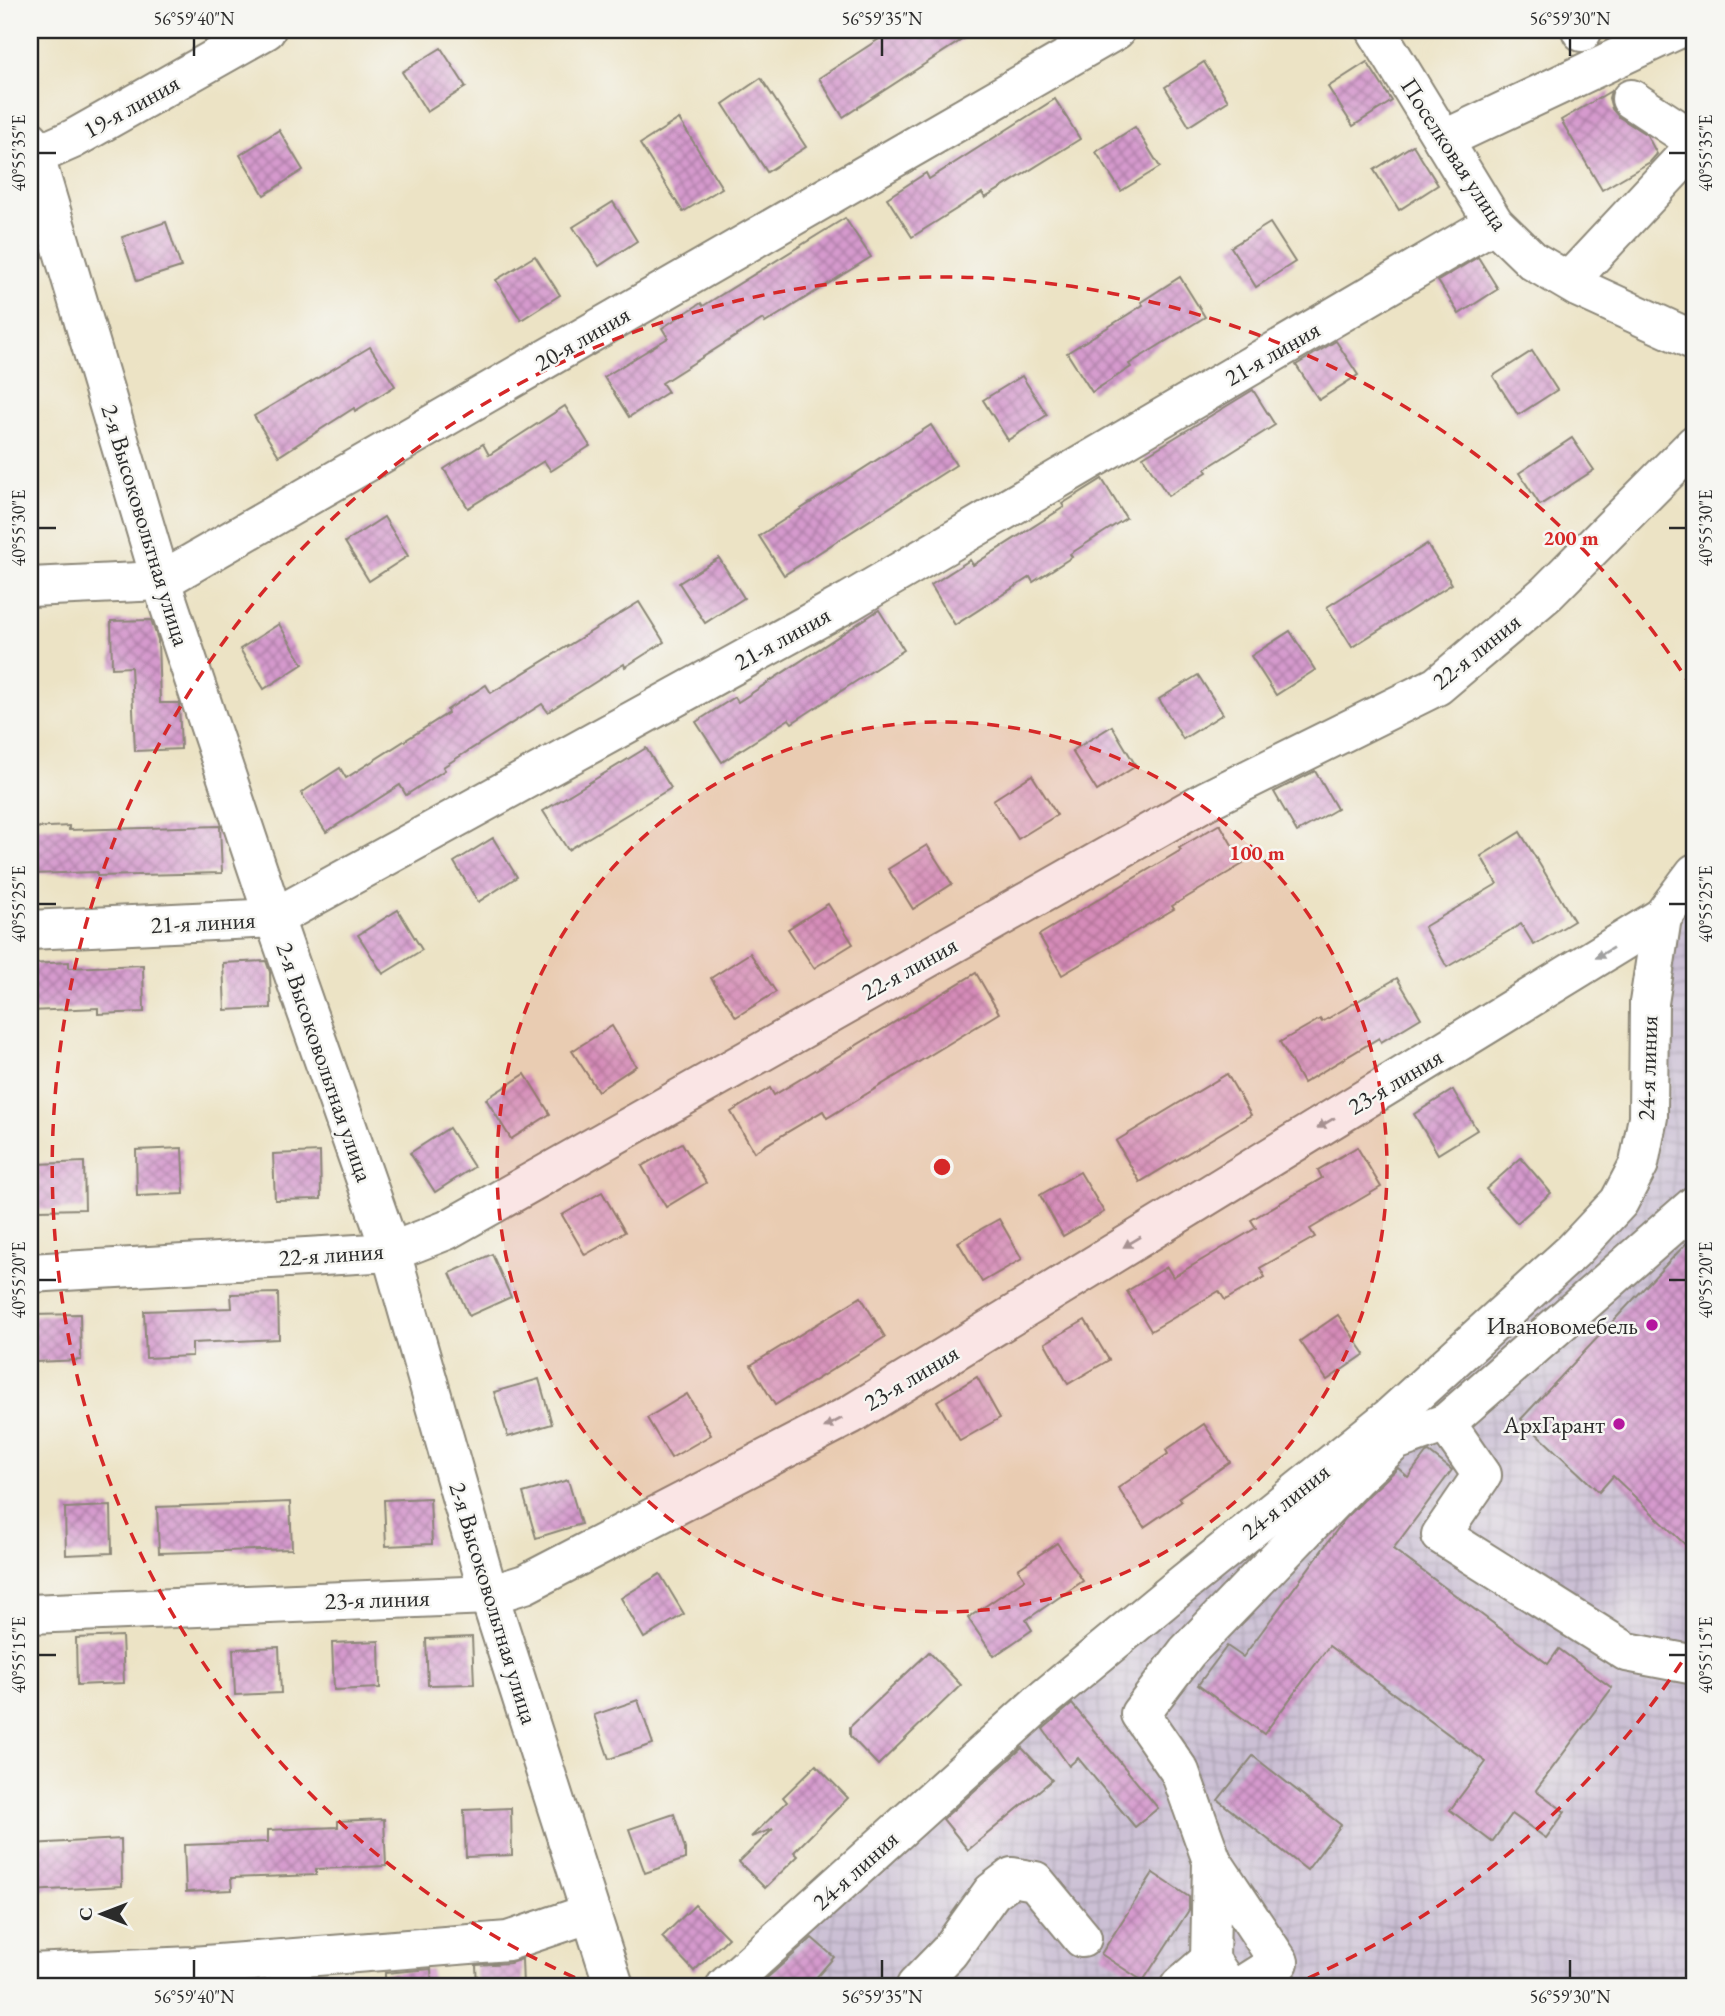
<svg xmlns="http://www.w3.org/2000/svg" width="1725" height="2016" viewBox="0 0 1725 2016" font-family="'EB Garamond',serif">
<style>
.industrial{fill:url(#industrial-grid)}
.building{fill:url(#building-cross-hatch)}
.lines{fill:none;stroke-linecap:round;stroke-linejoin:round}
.minor-casing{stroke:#8c8778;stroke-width:42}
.minor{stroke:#fff;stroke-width:38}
.oneway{fill:#a0a0a0}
.ticks{fill:none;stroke:#2b2b2b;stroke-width:2.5}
.ring{fill:none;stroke:#d62828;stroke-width:3.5;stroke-dasharray:12 9}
.poi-dot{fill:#b5179e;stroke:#f6f6f2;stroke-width:2.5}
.labels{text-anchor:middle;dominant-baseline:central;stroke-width:5;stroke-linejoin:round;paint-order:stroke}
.street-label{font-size:24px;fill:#2b2b2b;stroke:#f6f6f2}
.poi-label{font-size:24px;fill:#2b2b2b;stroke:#f6f6f2;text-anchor:end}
.centre{fill:#d62828;stroke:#f6f6f2;stroke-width:3.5}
.ring-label{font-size:21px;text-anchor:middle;font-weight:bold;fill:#d62828;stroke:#f6f6f2;stroke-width:5;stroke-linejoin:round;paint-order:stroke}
.neatline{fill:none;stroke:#2b2b2b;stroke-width:2.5}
.ticks-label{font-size:18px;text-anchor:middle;fill:#2b2b2b}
</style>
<defs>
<pattern id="industrial-grid" width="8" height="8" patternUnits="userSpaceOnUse" patternTransform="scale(1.75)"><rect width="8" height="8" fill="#cbbfd4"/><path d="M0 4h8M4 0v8" fill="none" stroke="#aea4b6"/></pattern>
<pattern id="building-cross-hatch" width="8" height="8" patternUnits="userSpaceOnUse" patternTransform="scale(1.75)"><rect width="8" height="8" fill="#d59acd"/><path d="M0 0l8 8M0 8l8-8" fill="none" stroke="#ad7ea7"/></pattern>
</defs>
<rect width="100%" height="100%" fill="#f6f6f2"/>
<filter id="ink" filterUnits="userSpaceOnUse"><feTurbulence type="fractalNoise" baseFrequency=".0143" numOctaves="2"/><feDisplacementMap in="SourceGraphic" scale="14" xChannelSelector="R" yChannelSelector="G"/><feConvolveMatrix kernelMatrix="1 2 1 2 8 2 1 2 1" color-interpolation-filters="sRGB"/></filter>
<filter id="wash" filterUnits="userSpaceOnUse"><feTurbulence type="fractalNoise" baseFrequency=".00686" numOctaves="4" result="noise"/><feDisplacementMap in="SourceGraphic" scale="28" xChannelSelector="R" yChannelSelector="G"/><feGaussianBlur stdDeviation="1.57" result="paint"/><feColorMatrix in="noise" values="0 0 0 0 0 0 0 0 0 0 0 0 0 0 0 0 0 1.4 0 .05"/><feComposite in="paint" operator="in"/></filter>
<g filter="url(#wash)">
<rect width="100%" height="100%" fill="#ece3c5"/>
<path class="industrial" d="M1695,880V1986H727L1475,1335L1649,1139L1669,1085L1658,996L1682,898Z"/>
<g id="blocks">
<g class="building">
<path d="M893,30H977L843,117L819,78Z"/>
<path d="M441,48L466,87L427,112L402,72Z"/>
<path d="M1204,62L1228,101L1189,126L1165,87Z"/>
<path d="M1367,62L1392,101L1353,126L1328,87Z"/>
<path d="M761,78L806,147L767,172L723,104Z"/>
<path d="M1611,91L1609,98L1612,109L1619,117L1647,135L1657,154L1650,162L1602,190L1561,120Z"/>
<path d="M1055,99L1080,139L985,198L982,193L912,237L887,198L926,173L929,179Z"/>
<path d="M679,119L722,188L683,212L640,144Z"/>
<path d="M1135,127L1160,167L1121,191L1096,152Z"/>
<path d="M279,130L303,170L264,195L240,155Z"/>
<path d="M1413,145L1438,185L1399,210L1374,170Z"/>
<path d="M613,202L637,241L599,266L573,227Z"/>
<path d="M845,218L871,257L765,323L763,319L662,383L668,392L629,417L604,377L668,338L662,328L701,303L703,306Z"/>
<path d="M166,222L181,267L137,281L122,237Z"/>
<path d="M1270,223L1295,262L1256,287L1231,247Z"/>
<path d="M535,256L560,295L521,320L496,280Z"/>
<path d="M1478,257L1498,289L1459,314L1438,281Z"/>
<path d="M1180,277L1205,317L1129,364L1131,367L1092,392L1067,353L1143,305L1141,302Z"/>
<path d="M1336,341L1358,375L1319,400L1296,365Z"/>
<path d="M370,347L395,386L355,411L354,408L279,456L254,416Z"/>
<path d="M1532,351L1557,390L1518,415L1493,376Z"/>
<path d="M1022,376L1047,415L1008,440L983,400Z"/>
<path d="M1253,390L1275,425L1205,469L1207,472L1168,496L1143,457Z"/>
<path d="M565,406L590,446L551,471L544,461L468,508L444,469L483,444L489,455Z"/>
<path d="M931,425L956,465L784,575L759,536Z"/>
<path d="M1572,438L1594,470L1540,505L1519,473Z"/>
<path d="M1102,479L1126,518L1070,554L1072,557L1033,582L1030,577L955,625L931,585L970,560L973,565L1064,507L1062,504Z"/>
<path d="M384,517L408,556L369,581L345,542Z"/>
<path d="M1427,544L1452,584L1352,647L1327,607Z"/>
<path d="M719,558L744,598L705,623L679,583Z"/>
<path d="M639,602L664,642L625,667L624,664L548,712L542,704L443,767L445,770L406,795L400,785L326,832L301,793L340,768L346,778L448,713L447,710L486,685L491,693Z"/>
<path d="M879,610L904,650L792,723L789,719L722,762L696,722L735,697L738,702Z"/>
<path d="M151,620L158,640L160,703H179L181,749L135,751L131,667L112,668L111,621Z"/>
<path d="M279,624L303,664L264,689L240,649Z"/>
<path d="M1290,631L1315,670L1276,695L1251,656Z"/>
<path d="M1198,675L1223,714L1183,739L1159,699Z"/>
<path d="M1112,726L1136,766L1097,791L1072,751Z"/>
<path d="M646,748L671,788L568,850L543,811Z"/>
<path d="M1315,771L1337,809L1297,832L1274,792Z"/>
<path d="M1032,775L1057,815L1018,839L993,800Z"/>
<path d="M1220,824L1243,864L1172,906L1174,909L1062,975L1039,935L1181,850L1179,848Z"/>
<path d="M69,826V830L220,826L222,873L97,876V872L30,874V828Z"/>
<path d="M1520,832L1574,921L1534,945L1521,924L1447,967L1424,927L1497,884L1481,856Z"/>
<path d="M493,838L517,877L478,902L454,862Z"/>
<path d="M927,845L952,884L913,909L888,869Z"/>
<path d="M828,904L853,944L814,968L788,929Z"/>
<path d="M398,910L422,950L383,974L358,935Z"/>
<path d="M750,953L776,992L736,1017L711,978Z"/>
<path d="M266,961L270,972L271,1008L225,1010L223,963Z"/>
<path d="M69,962V968L143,965L144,1012L98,1014V1008L30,1011V964Z"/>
<path d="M976,973L999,1013L827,1118L823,1111L754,1152L731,1112L770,1088L774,1095Z"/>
<path d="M1397,978L1421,1018L1381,1042L1379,1038L1303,1083L1280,1042L1320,1019L1322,1022Z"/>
<path d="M612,1026L636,1066L598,1091L572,1051Z"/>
<path d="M525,1074L550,1114L511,1139L486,1099Z"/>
<path d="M1227,1074L1251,1115L1140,1182L1116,1141Z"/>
<path d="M1453,1090L1477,1130L1438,1154L1414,1114Z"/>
<path d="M449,1128L474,1167L435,1192L410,1153Z"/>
<path d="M682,1143L706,1183L666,1207L642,1166Z"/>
<path d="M1357,1147L1381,1187L1310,1229L1315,1237L1260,1268L1265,1277L1225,1300L1219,1291L1151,1331L1127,1291L1167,1267L1173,1277L1256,1228L1251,1220L1322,1178L1318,1170Z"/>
<path d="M182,1148L184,1194L137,1196L136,1150Z"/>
<path d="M320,1152L321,1199L275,1200L273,1154Z"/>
<path d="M1521,1158L1551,1193L1517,1223L1486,1189Z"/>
<path d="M84,1162L85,1209L39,1210L38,1164Z"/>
<path d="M1080,1172L1104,1212L1063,1236L1040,1195Z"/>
<path d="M602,1192L625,1232L585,1255L562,1215Z"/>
<path d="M999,1219L1022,1259L982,1282L958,1242Z"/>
<path d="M1695,1234V1554L1613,1476L1599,1492L1521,1419Z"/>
<path d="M492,1254L511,1297L469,1316L450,1273Z"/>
<path d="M278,1293L279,1339L192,1343V1356L146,1358L144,1311L232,1308L231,1294Z"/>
<path d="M861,1297L885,1337L775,1405L751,1365Z"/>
<path d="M80,1314L81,1360L35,1362L33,1315Z"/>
<path d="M1338,1315L1365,1354L1327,1380L1300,1341Z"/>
<path d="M1085,1320L1109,1360L1068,1384L1045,1343Z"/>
<path d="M977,1377L1000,1418L960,1441L937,1401Z"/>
<path d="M539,1379L552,1424L508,1437L494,1392Z"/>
<path d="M687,1394L711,1435L671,1458L647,1418Z"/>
<path d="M1204,1424L1230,1462L1179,1497L1182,1501L1144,1527L1118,1488L1168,1454L1166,1450Z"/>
<path d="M1429,1452L1452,1470L1393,1549L1548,1664L1559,1649L1612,1688L1536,1790L1565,1812L1546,1838L1512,1814L1492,1842L1450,1810L1486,1762L1329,1646L1264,1734L1198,1685L1227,1646L1243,1657L1345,1519L1370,1494L1398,1468L1408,1477L1426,1453Z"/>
<path d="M568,1480L581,1524L536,1538L523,1493Z"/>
<path d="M430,1498L432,1544L386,1546L384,1500Z"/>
<path d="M290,1502L292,1549L159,1553L157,1507Z"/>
<path d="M111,1506L112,1553L66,1555L65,1508Z"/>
<path d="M1057,1543L1083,1581L1026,1620L1032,1630L994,1656L968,1618L1025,1579L1018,1569Z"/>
<path d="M660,1574L684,1614L644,1638L621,1598Z"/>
<path d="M122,1636L124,1683L77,1685L76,1638Z"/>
<path d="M472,1637L474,1684L428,1685L426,1639Z"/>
<path d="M379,1641L380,1688L334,1690L332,1643Z"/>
<path d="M279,1647L281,1693L235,1695L233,1649Z"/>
<path d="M929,1652L961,1685L878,1765L850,1736V1727Z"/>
<path d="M638,1700L653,1744L609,1759L594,1715Z"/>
<path d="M1072,1704L1158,1808L1135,1827L1078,1758L1069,1766L1043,1729Z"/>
<path d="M1022,1748L1052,1780L968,1850L943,1819Z"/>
<path d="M1253,1756L1341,1825L1307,1870L1218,1800Z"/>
<path d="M816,1765L848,1798L794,1852L798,1856L765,1888L739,1862L773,1829L751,1837L787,1802L783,1797Z"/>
<path d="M511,1808L512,1855L466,1857L464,1810Z"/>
<path d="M674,1814L685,1849V1859L645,1873L629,1829Z"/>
<path d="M384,1819L386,1866L316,1869V1875L231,1878L232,1890L186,1892L184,1845L268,1842V1830L338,1827V1821Z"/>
<path d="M121,1839L122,1886L30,1891V1844Z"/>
<path d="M1153,1873L1189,1897V1910L1143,1981L1101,1954Z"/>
<path d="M695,1905L728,1938L694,1971L662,1937Z"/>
<path d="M812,1938L834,1957L809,1986H758Z"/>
<path d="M522,1959L523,1986H477L476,1965L510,1963Z"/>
<path d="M431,1969L432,1986H385V1973Z"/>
</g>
</g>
</g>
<g filter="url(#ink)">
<use href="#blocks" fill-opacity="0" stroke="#8c8778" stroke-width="2"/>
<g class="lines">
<defs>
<g id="minor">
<path d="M1376,30L1494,223L1533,261L1579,288L1695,341"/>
<path d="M1581,30L1582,32"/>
<path d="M1631,99L1695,141"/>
<path d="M30,140L161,581L274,918L391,1252L489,1595L614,1986"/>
<path d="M1443,140L1676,30"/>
<path d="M30,158L73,139L266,30"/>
<path d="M1569,281L1695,146"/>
<path d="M30,587L161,581L1116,30"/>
<path d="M30,930L274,918L850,601L1494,223"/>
<path d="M30,1273L391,1252L447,1230L1207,800L1437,686L1547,593L1695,444"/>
<path d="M1446,1423L1482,1475L1441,1535L1627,1652L1695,1665"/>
<path d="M30,1614L489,1595L525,1584L850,1415L1662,917L1695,873"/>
<path d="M1210,1960L1212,1861"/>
<path d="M30,1973L193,1966L508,1941L591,1913"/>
<path d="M726,1986L1038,1704L1183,1584L1390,1417L1573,1251L1619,1202L1639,1164L1648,1117L1649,1003L1662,917"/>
<path d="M916,1986L949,1952L992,1892L1012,1877L1035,1881L1082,1938"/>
<path d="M1180,1986L1210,1960L1225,1982"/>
<path d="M1241,1986L1279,1962L1212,1861L1180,1772L1140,1714L1187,1652L1355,1478L1395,1441L1446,1423L1695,1205"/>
</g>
</defs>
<use href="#minor" class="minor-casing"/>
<use href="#minor" class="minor"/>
</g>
<defs><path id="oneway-solid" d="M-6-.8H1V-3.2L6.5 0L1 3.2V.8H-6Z" transform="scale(1.75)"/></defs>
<g class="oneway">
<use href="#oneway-solid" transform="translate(1604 953) rotate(149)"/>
<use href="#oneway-solid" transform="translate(1326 1123) rotate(149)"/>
<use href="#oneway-solid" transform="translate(1132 1242) rotate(149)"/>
<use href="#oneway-solid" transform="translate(833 1423) rotate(152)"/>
</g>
</g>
<path class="ticks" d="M194,38V56M882,38V56M1570,38V56M38,153H56M1669,153H1686M38,528H56M1669,528H1686M38,904H56M1669,904H1686M38,1280H56M1669,1280H1686M38,1655H56M1669,1655H1686M194,1960V1978M882,1960V1978M1570,1960V1978"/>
<circle cx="942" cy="1167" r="445" fill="#d62828" fill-opacity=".12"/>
<g class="ring">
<circle cx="942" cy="1167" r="445"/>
<path d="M1693 1645A890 890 0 0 1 1290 1986M594 1986A890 890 0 1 1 1693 689"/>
</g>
<g class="poi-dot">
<circle cx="1652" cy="1325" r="7"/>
<circle cx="1619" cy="1424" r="7"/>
</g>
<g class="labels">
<g class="street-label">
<text transform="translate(131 106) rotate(-29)">19-я линия</text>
<text transform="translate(1455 154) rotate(57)">Поселковая улица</text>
<text transform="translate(582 338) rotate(-30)">20-я линия</text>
<text transform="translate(1272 353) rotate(-30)">21-я линия</text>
<text transform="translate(146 525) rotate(73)">2-я Высоковольтная улица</text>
<text transform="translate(782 638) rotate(-29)">21-я линия</text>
<text transform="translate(1476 651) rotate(-39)">22-я линия</text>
<text transform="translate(203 922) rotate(-3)">21-я линия</text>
<text transform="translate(909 968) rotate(-29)">22-я линия</text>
<text transform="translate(325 1062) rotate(71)">2-я Высоковольтная улица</text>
<text transform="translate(1647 1068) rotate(-88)">24-я линия</text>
<text transform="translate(1395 1081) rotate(-31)">23-я линия</text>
<text transform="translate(331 1254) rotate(-4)">22-я линия</text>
<text transform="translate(911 1377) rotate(-31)">23-я линия</text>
<text transform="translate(1285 1501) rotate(-39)">24-я линия</text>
<text transform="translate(377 1599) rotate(-2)">23-я линия</text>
<text transform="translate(494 1603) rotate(73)">2-я Высоковольтная улица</text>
<text transform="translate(855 1870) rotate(-42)">24-я линия</text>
</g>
<g class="poi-label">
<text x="1638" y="1325">Ивановомебель</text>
<text x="1605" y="1424">АрхГарант</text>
</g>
</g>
<circle cx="942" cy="1167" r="10" class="centre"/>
<g class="ring-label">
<text x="1571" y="545">200 m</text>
<text x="1257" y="860">100 m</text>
</g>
<rect width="1725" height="2016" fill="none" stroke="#f6f6f2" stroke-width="77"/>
<g transform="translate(102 1914) rotate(270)" stroke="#f6f6f2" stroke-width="5" paint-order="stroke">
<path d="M0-5L12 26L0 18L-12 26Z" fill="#2b2b2b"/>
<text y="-10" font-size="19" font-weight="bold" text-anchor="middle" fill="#2b2b2b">С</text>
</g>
<rect x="38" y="38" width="1648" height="1940" class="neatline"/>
<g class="ticks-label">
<text x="194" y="25">56°59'40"N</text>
<text x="882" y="25">56°59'35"N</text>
<text x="1570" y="25">56°59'30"N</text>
<text transform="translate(1706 153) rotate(-90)" y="6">40°55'35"E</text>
<text transform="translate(19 153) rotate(-90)" y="6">40°55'35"E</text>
<text transform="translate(1706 528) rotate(-90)" y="6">40°55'30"E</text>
<text transform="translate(19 528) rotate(-90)" y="6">40°55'30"E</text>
<text transform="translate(1706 904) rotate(-90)" y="6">40°55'25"E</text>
<text transform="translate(19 904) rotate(-90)" y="6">40°55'25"E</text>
<text transform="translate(1706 1280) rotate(-90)" y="6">40°55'20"E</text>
<text transform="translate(19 1280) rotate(-90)" y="6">40°55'20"E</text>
<text transform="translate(1706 1655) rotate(-90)" y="6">40°55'15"E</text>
<text transform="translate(19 1655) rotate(-90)" y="6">40°55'15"E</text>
<text x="194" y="2003">56°59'40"N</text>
<text x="882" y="2003">56°59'35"N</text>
<text x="1570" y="2003">56°59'30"N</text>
</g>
</svg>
